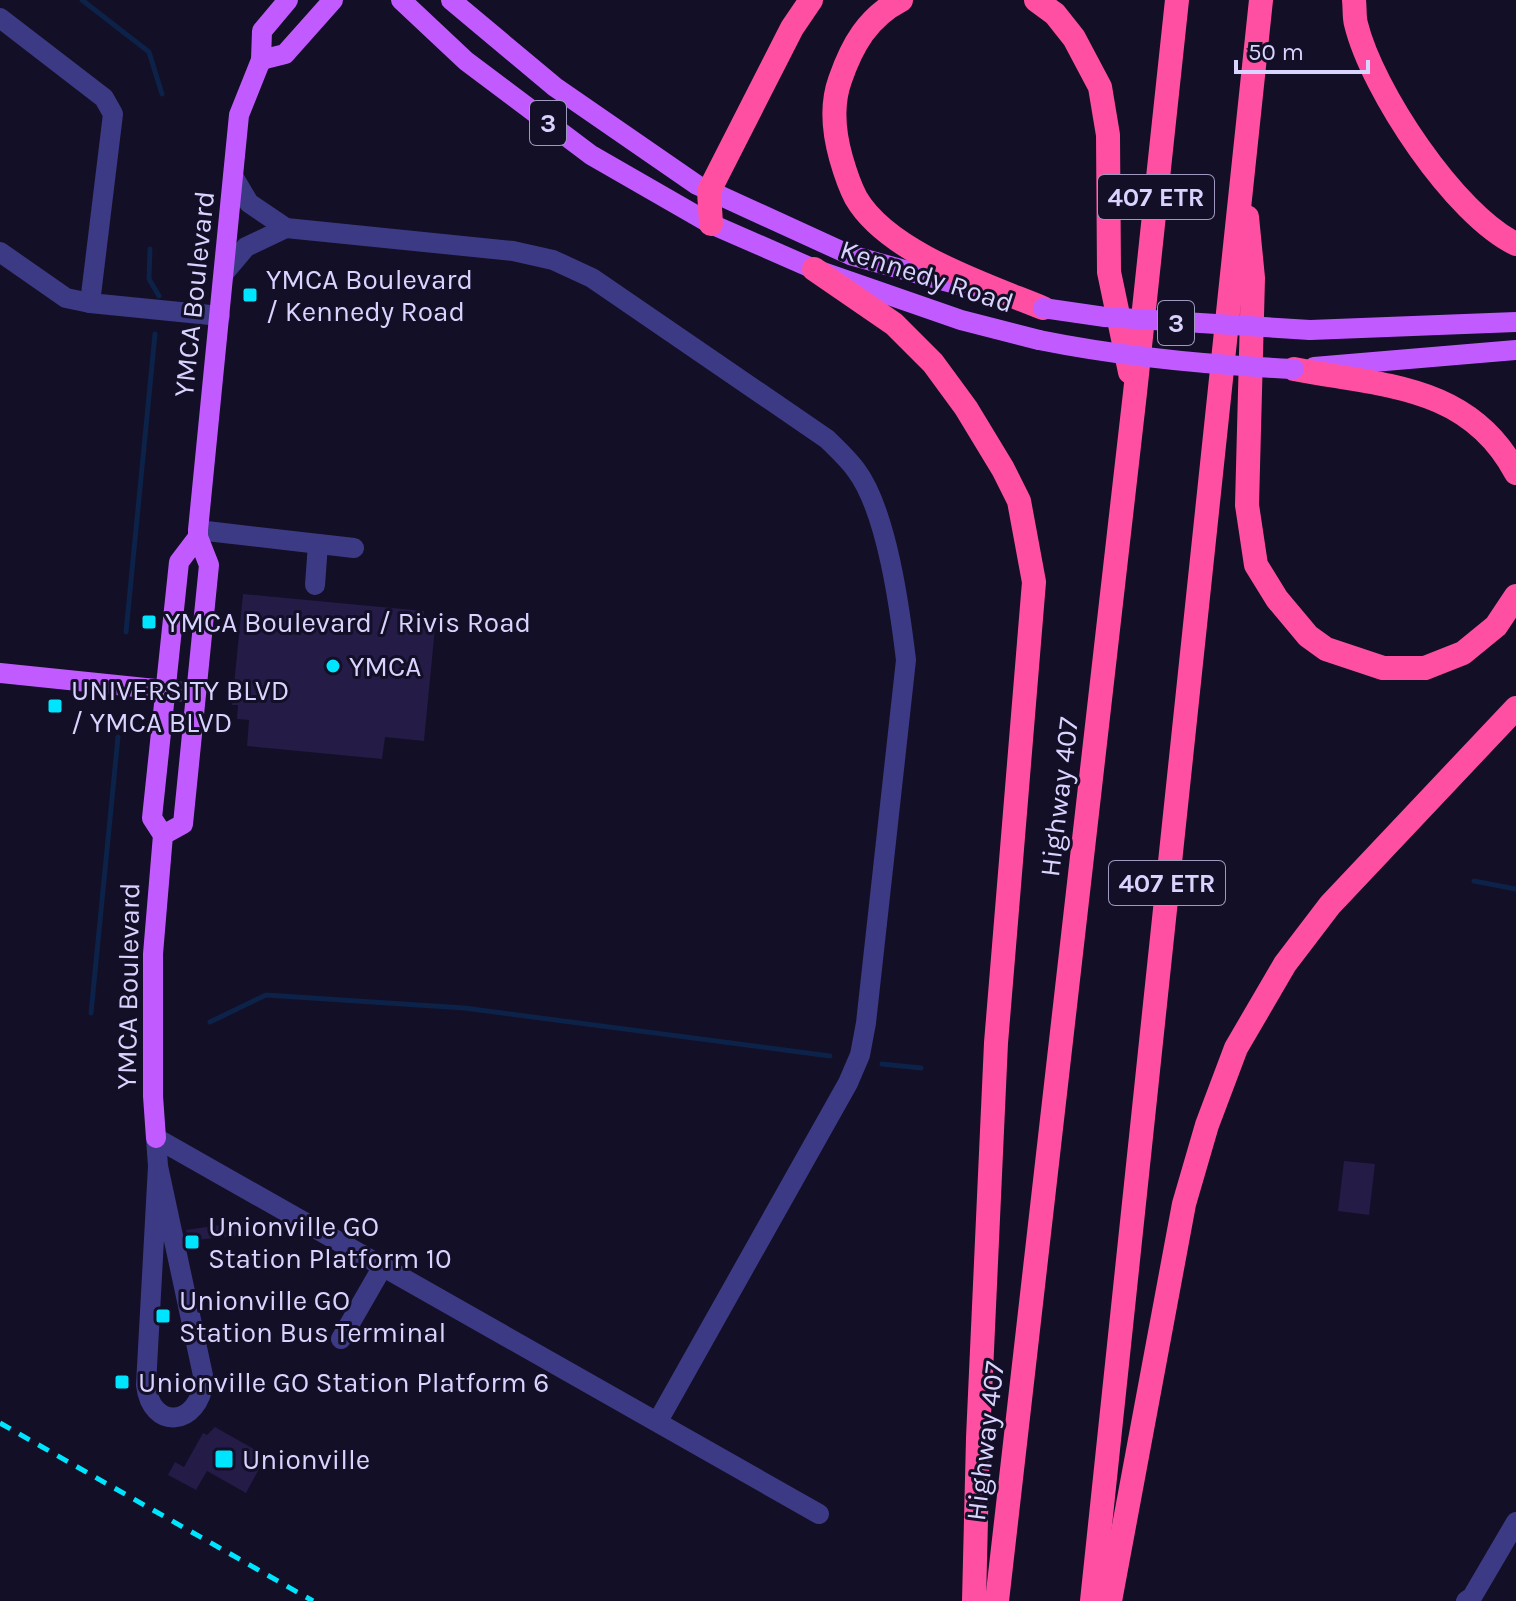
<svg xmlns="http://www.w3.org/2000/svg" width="1516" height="1601" viewBox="0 0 1516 1601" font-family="Karla,sans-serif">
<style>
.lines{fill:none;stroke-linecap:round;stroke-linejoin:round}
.stream{stroke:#0c2248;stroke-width:5}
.building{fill:#241b47}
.minor{stroke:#3d3a85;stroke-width:20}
.major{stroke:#c25bff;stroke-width:20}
.highway{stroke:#ff4fa3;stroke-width:24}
.rail{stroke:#00e5ff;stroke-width:5;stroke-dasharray:12 10;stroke-linecap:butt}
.major-bridge{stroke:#c25bff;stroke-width:20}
.poi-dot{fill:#00e5ff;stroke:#130f26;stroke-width:3}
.labels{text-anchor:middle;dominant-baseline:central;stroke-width:6;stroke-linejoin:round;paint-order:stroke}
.shield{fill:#130f26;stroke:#9e99be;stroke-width:2}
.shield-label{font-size:26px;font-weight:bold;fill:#d9d4ff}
.street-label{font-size:28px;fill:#d9d4ff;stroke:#130f26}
.poi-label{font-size:28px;fill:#d9d4ff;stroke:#130f26;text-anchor:start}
</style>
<rect width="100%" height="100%" fill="#130f26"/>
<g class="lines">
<g class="stream">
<path d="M82,0L149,52L162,94"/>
<path d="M150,249L149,279L159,296"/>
<path d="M126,632L155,334"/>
<path d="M1474,881L1516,889"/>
<path d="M91,1013L118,737"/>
<path d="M210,1022L266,995L464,1008L830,1056"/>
<path d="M882,1064L921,1068"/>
</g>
</g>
<g class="building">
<path d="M243,594L424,611L422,627L435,628L424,741L385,737L382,759L247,746L249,720L237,719L238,705H232Z"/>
<path d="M1344,1161L1375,1164L1369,1215L1338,1211Z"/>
<path d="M247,1221L249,1234L188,1241L186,1230Z"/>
<path d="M215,1427L261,1453L258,1458L261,1460L258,1465L260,1467L246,1493L207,1471L196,1490L168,1475L175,1462L184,1467L203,1433L207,1435Z"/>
</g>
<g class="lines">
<g class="minor">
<path d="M0,18L104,98L113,114L90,303L220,316"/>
<path d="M233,176L249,203L286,228L513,251L553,260L592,278L827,439C837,449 848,459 856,470C887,511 900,610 906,660L866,1023L860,1055L848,1083L658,1421"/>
<path d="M0,252L66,298L90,303"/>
<path d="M224,273L246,247L286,228"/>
<path d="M198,530L354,548"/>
<path d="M315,585L318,544"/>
<path d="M165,690L196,693"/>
<path d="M156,1138L819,1514"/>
<path d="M156,1138L158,1166L146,1385C151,1431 199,1427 204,1380L158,1166"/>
<path d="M341,1339L383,1266"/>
<path d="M1466,1601L1472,1597L1516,1522"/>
</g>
<g class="major">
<path d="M401,0L466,61L591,155L711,224L814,269L961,320L1039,340"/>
<path d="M451,0L555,87L697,185L850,255L974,289"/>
<path d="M261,60L285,54L333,0"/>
<path d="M1310,330L1516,322"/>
<path d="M1314,367L1516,350"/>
<path d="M0,673L165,690"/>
<path d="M163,835L183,824L209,565L198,537V530L239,115L261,60L262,31L288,0"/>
<path d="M156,1138L153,1096V954L163,835L152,818L179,562L198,537"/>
</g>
<g class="highway">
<path d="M901,0C868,17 852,45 840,80C831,105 834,133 841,158C845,172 849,185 856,198C888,253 987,285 1043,308"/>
<path d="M1036,0L1055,14L1074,38L1100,87L1108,135L1109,272L1130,372"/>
<path d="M1354,0C1355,8 1354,17 1356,24C1372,90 1455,215 1516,244"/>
<path d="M1247,217L1253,278L1247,505L1256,565L1277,599L1308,636L1326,649L1383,668H1425L1463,653L1496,626L1516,596"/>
<path d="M711,224L709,191L792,28L811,0"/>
<path d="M814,269L894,324L933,363L966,408L1003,469L1019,501L1034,582L996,1043L978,1438L974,1601"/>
<path d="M1294,369C1382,386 1469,384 1516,473"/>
<path d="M997,1601L1135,393L1177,0"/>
<path d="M1092,1601L1261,0"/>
<path d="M1110,1601L1184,1204L1207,1125L1236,1048L1285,964L1330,905L1516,708"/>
</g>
<path class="rail" d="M0,1423L313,1601"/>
<g class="major-bridge">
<path d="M1043,308L1105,317L1310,330"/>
<path d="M1039,340C1123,357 1208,365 1294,369"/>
</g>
</g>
<g class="poi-dot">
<rect x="242" y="287" width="16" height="16" rx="4"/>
<rect x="141" y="614" width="16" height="16" rx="4"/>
<circle cx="333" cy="666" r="8"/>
<rect x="47" y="698" width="16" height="16" rx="4"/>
<rect x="184" y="1234" width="16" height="16" rx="4"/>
<rect x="155" y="1308" width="16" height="16" rx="4"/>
<rect x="114" y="1374" width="16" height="16" rx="4"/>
<rect x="214" y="1449" width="20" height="20" rx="4"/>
</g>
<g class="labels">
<g class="shield">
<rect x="530" y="101" width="36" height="44" rx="6"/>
<rect x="1098" y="175" width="116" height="44" rx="6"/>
<rect x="1158" y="301" width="36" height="44" rx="6"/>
<rect x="1109" y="861" width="116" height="44" rx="6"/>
</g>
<g class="shield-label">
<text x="548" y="123">3</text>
<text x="1156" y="197">407 ETR</text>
<text x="1176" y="323">3</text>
<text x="1167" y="883">407 ETR</text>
</g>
<g class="street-label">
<text transform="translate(927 276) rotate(18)">Kennedy Road</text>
<text transform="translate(194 294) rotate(-84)">YMCA Boulevard</text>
<text transform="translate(1059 797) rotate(-83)">Highway 407</text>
<text transform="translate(128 986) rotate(-89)">YMCA Boulevard</text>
<text transform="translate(985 1441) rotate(-83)">Highway 407</text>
</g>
<g class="poi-label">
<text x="266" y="279">YMCA Boulevard<tspan x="266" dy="32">/ Kennedy Road</tspan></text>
<text x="165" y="622">YMCA Boulevard / Rivis Road</text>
<text x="349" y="666">YMCA</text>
<text x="71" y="690">UNIVERSITY BLVD<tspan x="71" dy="32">/ YMCA BLVD</tspan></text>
<text x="208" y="1226">Unionville GO<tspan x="208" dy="32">Station Platform 10</tspan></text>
<text x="179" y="1300">Unionville GO<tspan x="179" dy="32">Station Bus Terminal</tspan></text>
<text x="138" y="1382">Unionville GO Station Platform 6</text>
<text x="242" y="1459">Unionville</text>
</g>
</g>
<path d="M1236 60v12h132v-12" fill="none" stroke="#d9d4ff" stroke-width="4"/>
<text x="1248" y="60" font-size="24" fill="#d9d4ff" stroke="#130f26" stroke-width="6" paint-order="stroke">50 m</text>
</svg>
